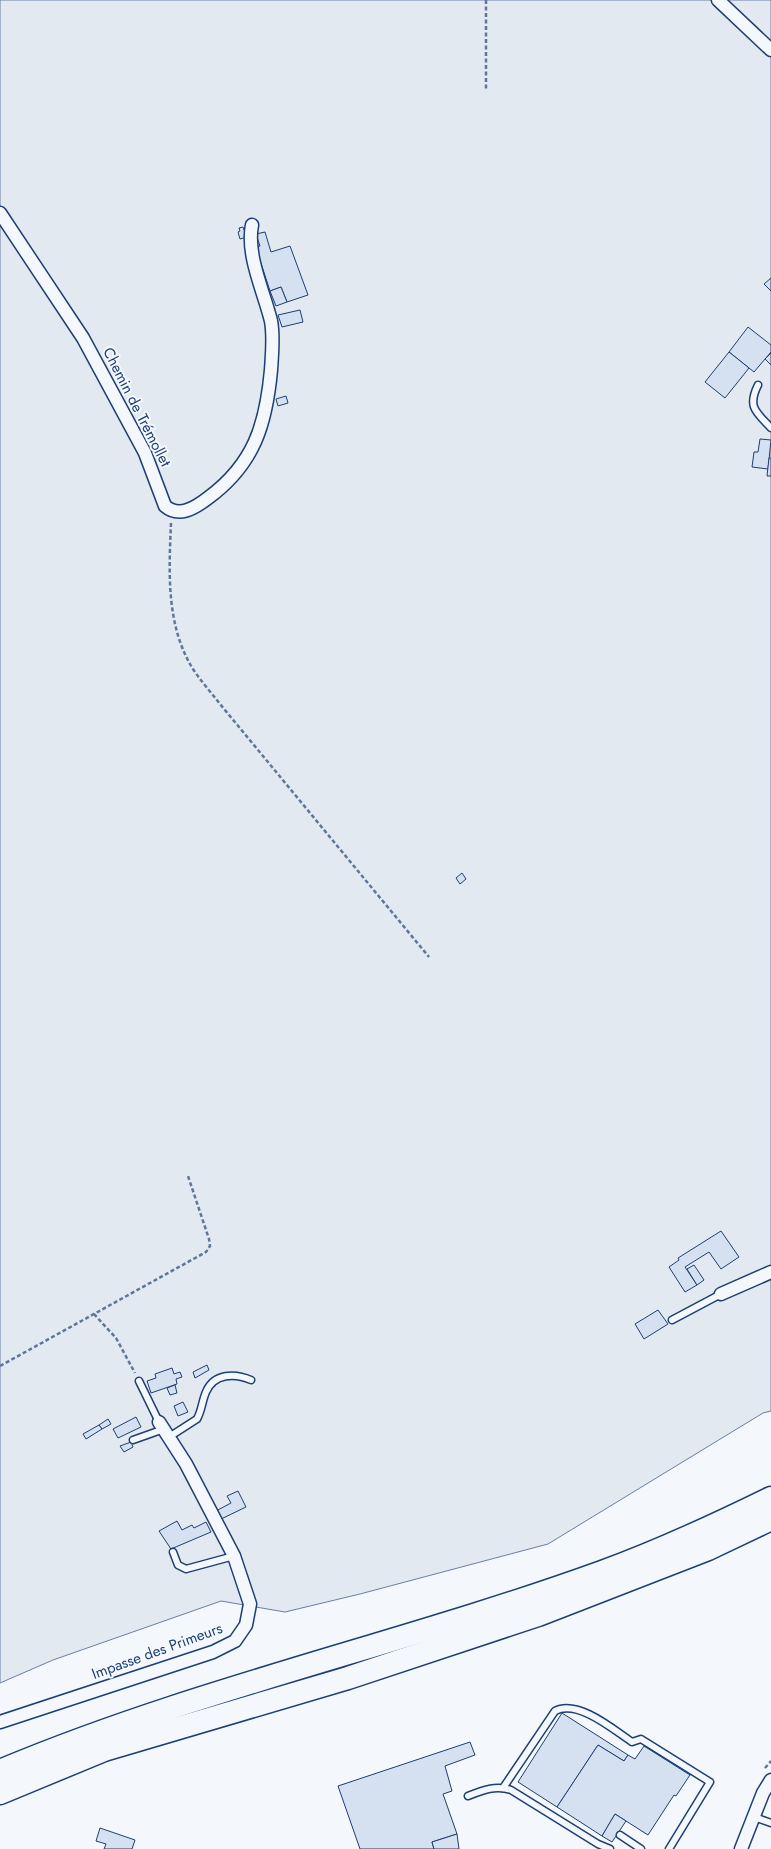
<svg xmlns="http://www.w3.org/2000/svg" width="771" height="1849" viewBox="0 0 771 1849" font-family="Jost,sans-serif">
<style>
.green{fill:#e3e9f0;stroke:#687fa3}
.building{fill:#d5e0f0;stroke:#1d3f73}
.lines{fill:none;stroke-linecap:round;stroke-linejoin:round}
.service-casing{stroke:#1d3f73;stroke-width:9}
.minor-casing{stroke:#1d3f73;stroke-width:15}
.motorway-casing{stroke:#1d3f73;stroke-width:25}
.path{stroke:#5e769c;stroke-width:2.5;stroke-dasharray:4 2.5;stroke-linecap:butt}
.service{stroke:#f4f7fb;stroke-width:6}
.minor{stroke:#f4f7fb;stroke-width:12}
.motorway{stroke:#f4f7fb;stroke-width:22}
.labels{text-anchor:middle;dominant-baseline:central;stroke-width:4;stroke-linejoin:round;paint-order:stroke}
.street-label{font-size:15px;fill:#1d3f73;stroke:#f4f7fb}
</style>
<rect width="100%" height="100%" fill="#f4f7fb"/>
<path class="green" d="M0,0H771V1411L763,1413L548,1544L360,1594L285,1612L221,1601L53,1660L0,1683Z"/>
<g class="building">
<path d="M243,227L247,237L240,239L238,232L240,231L239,228Z"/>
<path d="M265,232L271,252L290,246L308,295L287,302L281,287L270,291L256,248L260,246L256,234Z"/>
<path d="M771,278V291L764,284Z"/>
<path d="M281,287L287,302L276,306L270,291Z"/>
<path d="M300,310L303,322L282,327L278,315Z"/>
<path d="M748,327L771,345V352L754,372L729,352Z"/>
<path d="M729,352L749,368L725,398L705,382Z"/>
<path d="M771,353V365L765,359Z"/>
<path d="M286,396L288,403L278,406L276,399Z"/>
<path d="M760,439L771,440L768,469L752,467L754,452H758Z"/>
<path d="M769,458H771V476H767Z"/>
<path d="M462,873L466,879L460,884L456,878Z"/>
<path d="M721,1231L739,1257L721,1269L709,1252L685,1267L697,1285L685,1292L669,1267L679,1260L678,1258Z"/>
<path d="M694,1265L704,1280L697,1285L687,1269Z"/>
<path d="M658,1310L668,1324L644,1339L635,1324Z"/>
<path d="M207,1365L209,1370L195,1378L193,1372Z"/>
<path d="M172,1368L174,1374L180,1372L182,1377L176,1379L177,1384L151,1393L147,1381L156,1378L155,1374Z"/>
<path d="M175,1385L177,1393L170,1395L167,1388Z"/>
<path d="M183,1402L188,1412L178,1416L174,1406Z"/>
<path d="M136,1417L141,1427L118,1438L113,1429Z"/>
<path d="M108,1419L111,1424L102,1429L99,1425Z"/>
<path d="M99,1425L102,1429L86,1439L83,1434Z"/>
<path d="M131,1442L133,1447L124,1452L120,1446Z"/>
<path d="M238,1491L246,1507L219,1520L214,1512L231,1503L227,1496Z"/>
<path d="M177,1521L182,1530L192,1525L194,1528L206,1522L211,1532L171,1549L159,1531Z"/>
<path d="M562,1713L628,1755L624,1761L598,1745L557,1807L518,1782Z"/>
<path d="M470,1742L475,1755L445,1766L452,1791L443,1794L457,1834L432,1842L434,1849H360L338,1786Z"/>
<path d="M598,1745L624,1761L628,1755L635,1759L644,1746L690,1775L676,1796L674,1795L648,1835L615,1814L602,1836L557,1807Z"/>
<path d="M615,1814L626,1821L612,1842L602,1836Z"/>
<path d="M100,1828L135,1840L132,1849H104L106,1844L96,1841Z"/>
<path d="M457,1834L459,1849H434L432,1842Z"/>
</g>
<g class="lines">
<defs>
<g id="service">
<path d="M758,385C747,407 756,412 771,428"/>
<path d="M672,1320L721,1294"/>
<path d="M139,1381L159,1422"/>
<path d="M169,1437L197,1419C202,1410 202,1401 206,1392C214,1373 235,1373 251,1380"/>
<path d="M133,1440L164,1429"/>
<path d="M173,1552L178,1565L186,1569L234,1556"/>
<path d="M503,1788L555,1711C578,1699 614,1730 632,1742L641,1739L710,1782L669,1849"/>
<path d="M468,1796C483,1790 496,1785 511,1790L598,1844L610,1849"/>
<path d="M754,1817L771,1823"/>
<path d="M620,1835L641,1849"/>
</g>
<g id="minor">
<path d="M718,0L771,50"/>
<path d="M0,213L83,338L145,453L165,506C179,518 195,508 208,498C254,464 266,425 271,370C272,354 274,337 271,321C264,292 246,255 252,225"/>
<path d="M721,1294L771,1272"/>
<path d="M0,1722L213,1652L235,1641L246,1625L250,1604L234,1556L186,1464L159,1422"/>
<path d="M741,1849L763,1793L771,1780"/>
</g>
<g id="motorway">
<path d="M0,1771C195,1689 403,1644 602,1572C660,1551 716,1525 771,1498"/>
<path d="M0,1793L104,1750L348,1678L538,1615L708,1549L771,1519"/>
</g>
</defs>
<use href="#service" class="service-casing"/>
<use href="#minor" class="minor-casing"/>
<use href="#motorway" class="motorway-casing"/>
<g class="path">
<path d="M486,0V91"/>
<path d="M171,523C169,570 166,621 190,664C198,678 210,691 220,704L429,957"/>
<path d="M94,1314L116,1338L135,1373"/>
<path d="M0,1366L206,1252L210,1246L209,1239L188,1176"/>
<path d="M765,1768L771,1761"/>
</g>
<use href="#service" class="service"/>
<use href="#minor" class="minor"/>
<use href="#motorway" class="motorway"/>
</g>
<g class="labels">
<g class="street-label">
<text transform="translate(137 407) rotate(63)">Chemin de Trémollet</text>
<text transform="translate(157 1651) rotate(-20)">Impasse des Primeurs</text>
</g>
</g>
</svg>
